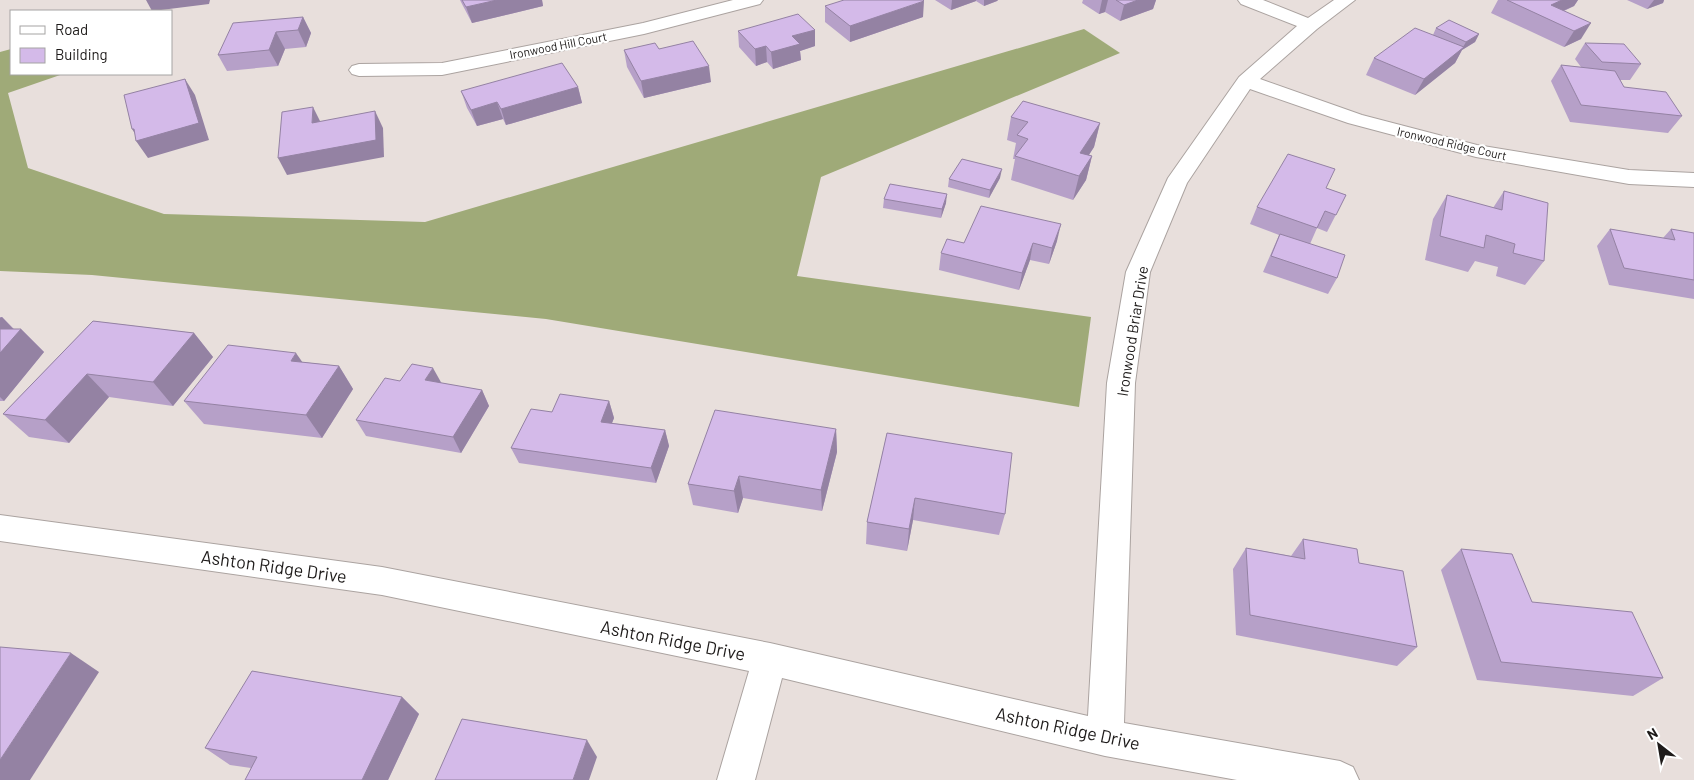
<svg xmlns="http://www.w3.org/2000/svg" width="1694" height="780" viewBox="0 0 1694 780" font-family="Barlow,sans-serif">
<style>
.forest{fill:#9faa78}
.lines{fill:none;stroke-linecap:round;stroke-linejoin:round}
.minor-casing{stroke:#aba3a0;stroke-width:2}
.minor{fill:#fff;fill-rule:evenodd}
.wall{fill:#b6a0c8}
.shaded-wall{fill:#9482a3}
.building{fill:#d4bae9;stroke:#9482a3}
.labels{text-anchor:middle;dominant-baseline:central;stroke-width:4.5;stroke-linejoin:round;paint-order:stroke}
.far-street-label{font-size:12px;fill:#1e1b1a;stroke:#fff}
.street-label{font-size:15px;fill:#1e1b1a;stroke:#fff}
.near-street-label{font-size:18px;fill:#1e1b1a;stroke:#fff}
</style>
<rect width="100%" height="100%" fill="#e8dfdc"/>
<path class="forest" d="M1084,29L1120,53L821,177L797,276L1091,317L1079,407L546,319L92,275L0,271V52L11,49V74H63L8,93L28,168L164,214L425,222Z"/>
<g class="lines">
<defs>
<g id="minor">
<path d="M733,0H763L760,4L644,34L442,75L359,76L352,74L349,70L352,66L359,64L442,63L643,23Z"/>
<path d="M1238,0H1263L1308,18L1334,0H1355L1317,29L1260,79L1362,115L1477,145L1629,170L1694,173V187L1629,184L1476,157L1348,123L1250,89L1187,183L1150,272L1135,383L1124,723L1340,761L1353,767L1359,780H1237L1105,756L782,678L755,780H717L749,671L382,595L0,541V515L382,567L770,643L1088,716L1107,383L1126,272L1168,178L1239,77L1297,26L1241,4Z"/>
</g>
</defs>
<use href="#minor" class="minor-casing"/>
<use href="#minor" class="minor"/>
</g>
<g class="wall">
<path d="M460,0H542L543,6L472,23L462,4Z"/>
<path d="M935,0H998L997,1L984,6L976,1L951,10Z"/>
<path d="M1083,0H1156L1153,9L1120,21L1105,12L1099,14L1082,3Z"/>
<path d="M1498,0H1578L1574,6L1564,11L1581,39L1564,47L1491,13Z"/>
<path d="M1627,0H1664L1663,3L1647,9Z"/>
<path d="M825,6L923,17L850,42L825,22Z"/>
<path d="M303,17L311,33L306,47L285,49L278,66L227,71L218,55Z"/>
<path d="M1436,28L1479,34L1475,42L1462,50L1455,63L1415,95L1366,75L1374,58L1433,35Z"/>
<path d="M815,30V46L800,51L801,60L773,69L767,62L756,66L739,47L738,31Z"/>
<path d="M1585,43L1641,64L1630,80H1620L1624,87L1682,116L1668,133L1570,122L1551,81L1561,65L1581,67L1575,59Z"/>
<path d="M659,49L711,82L644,98L627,67L624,50Z"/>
<path d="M578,87L582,103L506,125L503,119L477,126L467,108L461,91Z"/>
<path d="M1011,117L1100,123L1094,147L1089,155L1092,156L1086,180L1073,200L1011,180L1015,159H1013L1016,143L1007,140Z"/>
<path d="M1000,178L989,198L948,187L949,179Z"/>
<path d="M1326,188L1346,195L1327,232L1317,228L1310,244L1337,278L1328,294L1263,272L1279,235L1250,224L1257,207Z"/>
<path d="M1504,191L1544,261L1525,285L1496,276L1498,267L1475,261L1468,272L1425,260L1433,219L1447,195L1493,208Z"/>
<path d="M884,199L946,203L941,218L883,208Z"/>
<path d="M1610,229L1663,238L1671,229L1694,233V299L1609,285L1597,246Z"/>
<path d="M1057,241L1049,264L1030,260L1019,290L939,270L941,253L964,243Z"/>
<path d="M0,317H2L14,329H21L44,352L4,401H0Z"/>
<path d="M93,321L194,333L213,357L173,406L109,397L69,443L29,437L3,414Z"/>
<path d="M302,362L339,366L353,389L322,438L204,424L184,401Z"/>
<path d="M400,381L441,383L482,390L489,406L461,453L366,436L356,420Z"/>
<path d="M609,401L614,418L612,423L665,430L669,446L656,483L519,463L511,448L552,412Z"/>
<path d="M836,429L837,452L822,511L743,498L738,513L693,505L688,484Z"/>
<path d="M887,433L1005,514L999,535L913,520L907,551L866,544L867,522Z"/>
<path d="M1303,539L1359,563L1417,647L1397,666L1236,635L1233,569L1246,548L1291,556Z"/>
<path d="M1461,549L1532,602L1663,678L1633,696L1477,680L1441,570Z"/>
<path d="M402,697L419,714L388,780H245L251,768L230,765L205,748Z"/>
</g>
<g class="shaded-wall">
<path d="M146,0H210L209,4L153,11H152Z"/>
<path d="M497,0H542L543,6L472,23L466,7Z"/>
<path d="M952,0H976V1L951,10Z"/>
<path d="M984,0H998L997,1L984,6Z"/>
<path d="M1102,0H1108L1105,12L1099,14Z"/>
<path d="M1138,0H1156L1153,9L1120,21L1124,5Z"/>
<path d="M1562,0H1578L1574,6L1547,18L1551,5Z"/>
<path d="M1654,0H1664L1663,3L1647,9Z"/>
<path d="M924,1L923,17L850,42V26Z"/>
<path d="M303,17L311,33L306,47L298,30Z"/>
<path d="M1591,23L1581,39L1564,47L1574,31Z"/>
<path d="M815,30V46L800,51L801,60L773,69L771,52L792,36Z"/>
<path d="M276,32L285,49L278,66L269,50Z"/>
<path d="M1479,34L1475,42L1462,50L1455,63L1415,95L1424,79L1463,47L1466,42Z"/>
<path d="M766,46L767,62L756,66L755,49Z"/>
<path d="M709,66L711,82L644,98L641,81Z"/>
<path d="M185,79L195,95L209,140L148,158L136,141L139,140L132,129H134Z"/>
<path d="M578,87L582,103L506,125L501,109Z"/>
<path d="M497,102L503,119L477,126L471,110Z"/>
<path d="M313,107L321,123H312Z"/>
<path d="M375,111L383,128L384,157L287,175L278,158Z"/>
<path d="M1100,123L1094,147L1075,176L1080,153Z"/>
<path d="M1092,156L1086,180L1073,200L1079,176Z"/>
<path d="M1002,169L1000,178L989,198L990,190Z"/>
<path d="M947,194L946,203L941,218L942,209Z"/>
<path d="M1061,224L1057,241L1049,264L1052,248Z"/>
<path d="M1033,243L1030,260L1019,290L1022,273Z"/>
<path d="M2,317L17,333L21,329L44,352L4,401L0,397V318Z"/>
<path d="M194,333L213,357L173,406L153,382Z"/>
<path d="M296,353L312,376L291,361Z"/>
<path d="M339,366L353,389L322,438L306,415Z"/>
<path d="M433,368L442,384L425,380Z"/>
<path d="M87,374L109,397L69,443L45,420Z"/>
<path d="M482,390L489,406L461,453L453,437Z"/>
<path d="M609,401L614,418L606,438L601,422Z"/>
<path d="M836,429L837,452L822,511L821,490Z"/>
<path d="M665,430L669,446L656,483L651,468Z"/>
<path d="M739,476L743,498L738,513L734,491Z"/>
<path d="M915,498L913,520L907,551L909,529Z"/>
<path d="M71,653L99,672L30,780H0V760Z"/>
<path d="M402,697L419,714L388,780H362Z"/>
<path d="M587,740L597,757L589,780H573Z"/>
</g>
<g class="building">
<path d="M462,0H497L466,7Z"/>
<path d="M844,0H923L924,1L850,26L825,6Z"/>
<path d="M1116,0H1138L1124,5Z"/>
<path d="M1507,0H1562L1551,5L1591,23L1574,31Z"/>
<path d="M798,14L815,30L792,36L800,44L771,52L766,46L755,49L738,31Z"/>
<path d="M303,17L298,30L276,32L269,50L218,55L233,23Z"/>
<path d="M1449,20L1479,34L1466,42L1436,28Z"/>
<path d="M1415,28L1464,47L1424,79L1374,58Z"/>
<path d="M693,41L709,66L641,81L624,50L655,43L659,49Z"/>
<path d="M1585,43L1624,44L1641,64L1602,62Z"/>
<path d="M562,63L578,87L501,109L497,102L471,110L461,91Z"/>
<path d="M1561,65L1615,71L1624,87L1666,92L1682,116L1581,105Z"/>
<path d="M185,79L199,123L136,141L134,129H132L124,95Z"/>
<path d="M1023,101L1100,123L1080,153L1092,156L1079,176L1015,156L1028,139L1017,135L1028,122L1011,117Z"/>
<path d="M313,107L312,123L375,111L376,140L278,158L282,112Z"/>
<path d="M1288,154L1335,169L1326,188L1346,195L1336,215L1325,211L1317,228L1257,207Z"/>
<path d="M962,159L1002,169L990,190L949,179Z"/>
<path d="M890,184L947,194L942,209L884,199Z"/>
<path d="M1504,191L1548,203L1544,261L1513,253L1515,244L1486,235L1484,248L1440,236L1447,195L1502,210Z"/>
<path d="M981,206L1061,224L1052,248L1033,243L1022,273L941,253L947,239L964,243Z"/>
<path d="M1610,229L1675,240L1671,229L1694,233V280L1624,268Z"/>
<path d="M1280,234L1345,255L1337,278L1271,256Z"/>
<path d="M93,321L194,333L153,382L87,374L45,420L3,414Z"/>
<path d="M0,329H21L0,353Z"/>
<path d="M228,345L296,353L291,361L339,366L306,415L184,401Z"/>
<path d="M412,364L433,368L425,380L482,390L453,437L356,420L385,378L400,381Z"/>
<path d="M560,394L609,401L601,422L665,430L651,468L511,448L531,409L552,412Z"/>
<path d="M715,410L836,429L821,490L739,476L734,491L688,484Z"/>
<path d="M887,433L1012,453L1005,514L915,498L909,529L867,522Z"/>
<path d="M1303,539L1357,549L1359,563L1403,571L1417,647L1250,615L1246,548L1305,559Z"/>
<path d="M1461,549L1512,554L1532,602L1632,612L1663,678L1501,662Z"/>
<path d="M0,647L71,653L0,760Z"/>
<path d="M252,671L402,697L362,780H245L257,757L205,748Z"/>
<path d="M462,719L587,740L573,780H435Z"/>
</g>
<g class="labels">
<g class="far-street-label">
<text transform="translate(558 45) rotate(-11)">Ironwood Hill Court</text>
<text transform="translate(1452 143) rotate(13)">Ironwood Ridge Court</text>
</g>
<g class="street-label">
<text transform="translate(1132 331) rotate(-81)">Ironwood Briar Drive</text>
</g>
<g class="near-street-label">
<text transform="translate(274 566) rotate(8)">Ashton Ridge Drive</text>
<text transform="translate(673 640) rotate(11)">Ashton Ridge Drive</text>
<text transform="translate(1068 728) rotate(12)">Ashton Ridge Drive</text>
</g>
</g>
<rect x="10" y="10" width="162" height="65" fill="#ffffff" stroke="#a5a4a3"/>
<rect x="20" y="26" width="25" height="8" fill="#ffffff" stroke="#a5a4a3"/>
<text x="55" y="35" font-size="15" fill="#1e1b1a">Road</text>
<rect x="20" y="48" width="25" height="15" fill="#d4bae9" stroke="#a5a4a3"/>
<text x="55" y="60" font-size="15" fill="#1e1b1a">Building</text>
<g transform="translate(1659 745) rotate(329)" stroke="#ffffff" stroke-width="4" paint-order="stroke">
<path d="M0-4L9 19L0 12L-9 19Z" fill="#1e1b1a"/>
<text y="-8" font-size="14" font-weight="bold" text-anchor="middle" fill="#1e1b1a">N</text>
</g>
</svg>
